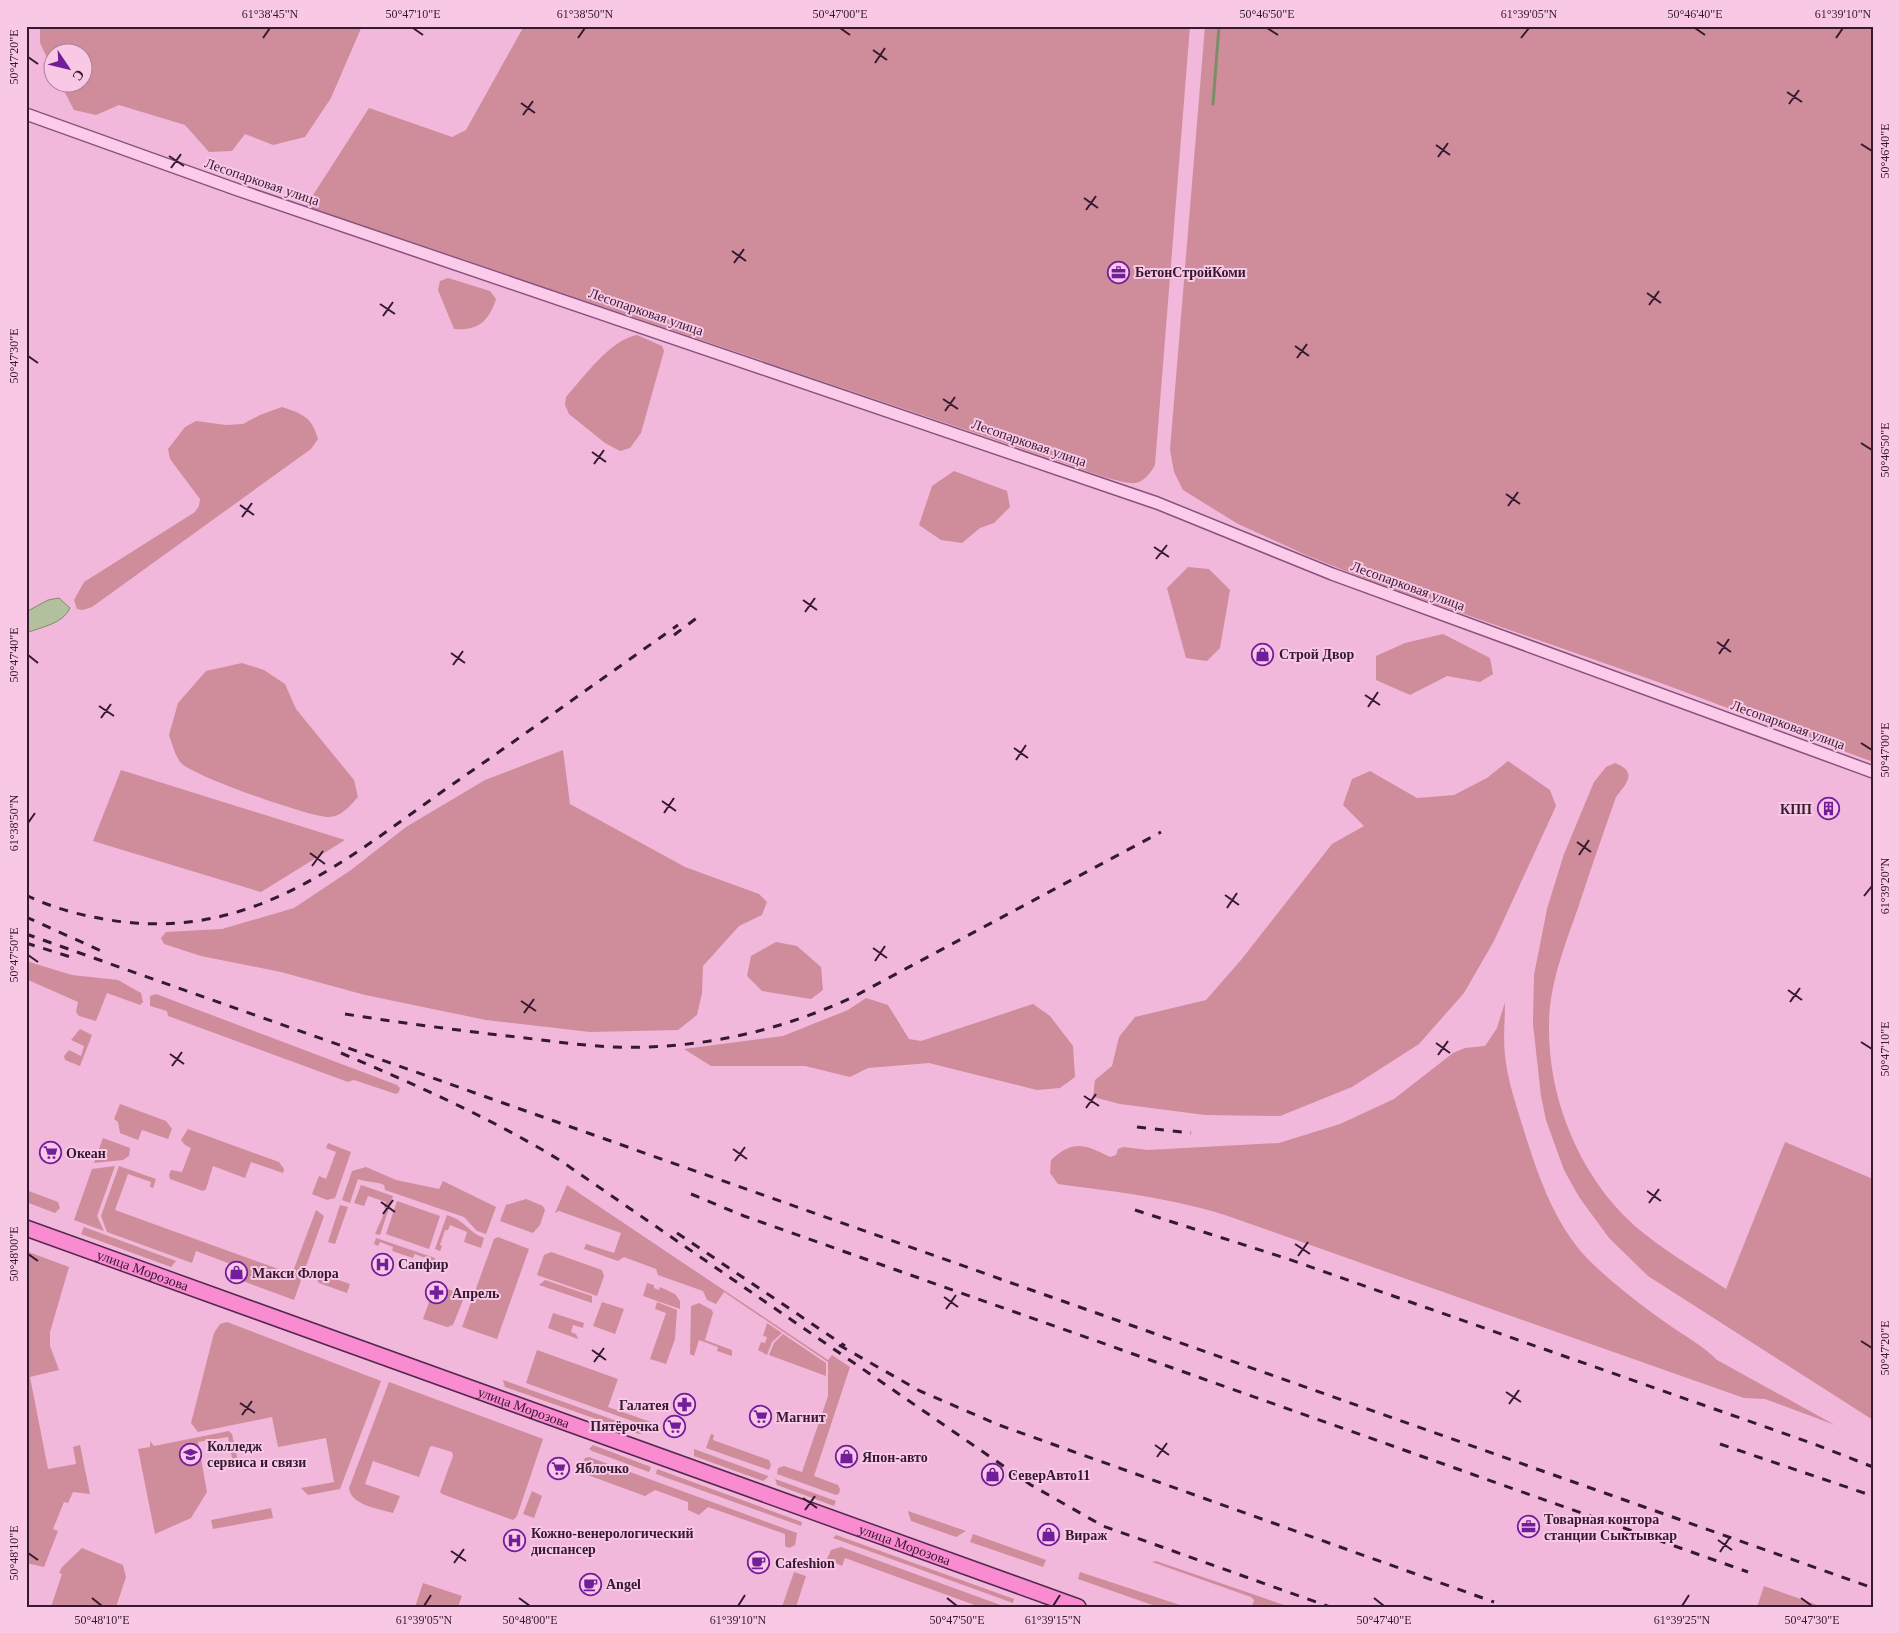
<svg xmlns="http://www.w3.org/2000/svg" width="1899" height="1633" viewBox="0 0 1899 1633" font-family="'Times New Roman',serif">
<style>
.green{fill:#cf8c9a}
.water{fill:#b3c09e;stroke:#7c8e65}
.lines{fill:none;stroke-linecap:round;stroke-linejoin:round}
.stream{stroke:#7c8e65;stroke-width:3}
.tertiary-casing{stroke:#87527c;stroke-width:14}
.primary-casing{stroke:#54284e;stroke-width:18}
.tertiary{stroke:#fbcbe9;stroke-width:11}
.primary{stroke:#f98bd1;stroke-width:15}
.rail{stroke:#351930;stroke-width:3;stroke-dasharray:9 9;stroke-linecap:butt}
.ticks{fill:none;stroke:#351930;stroke-width:2}
.labels{text-anchor:middle;dominant-baseline:central;stroke-width:4;stroke-linejoin:round;paint-order:stroke}
.street-label{font-size:14px;fill:#351930;stroke:#f8c8e5}
.poi-label{font-size:14px;font-weight:bold;fill:#351930;stroke:#f8c8e5;text-anchor:start}
.neatline{fill:none;stroke:#351930;stroke-width:2}
.ticks-label{font-size:12px;text-anchor:middle;fill:#351930}
</style>
<rect width="100%" height="100%" fill="#f1b8db"/>
<g class="green">
<path d="M40,26H362L331,98L305,137L273,145L245,134L232,151L209,152L185,125L119,105L96,115L74,110L60,83L82,82V52H52V68L40,43Z"/>
<path d="M524,26H1190L1155,465C1151,472 1145,481 1136,483C1121,485 1074,466 1058,461L306,206L369,108L452,137L466,130Z"/>
<path d="M1205,26H1873V762L1658,682L1373,582L1306,555L1238,524L1183,490L1174,472L1170,450Z"/>
<path d="M448,278L490,291L496,299C489,321 478,331 454,329L438,290L440,281Z"/>
<path d="M637,335L662,346L664,351L641,433L630,448L620,451L605,443L569,414L565,405L566,397C584,377 610,340 637,335Z"/>
<path d="M282,407C303,414 312,417 318,439L311,449L92,607L83,610L77,609L74,600L84,582L195,512L199,506L200,499L170,459L168,449L185,427L196,421L226,425L243,424L260,415Z"/>
<path d="M954,471L1007,491L1010,507L994,523L980,528L962,543L941,540L919,525L932,486Z"/>
<path d="M1188,567L1209,569L1230,590L1220,648L1207,661L1186,658L1167,588Z"/>
<path d="M1443,634L1490,658L1493,674L1480,682L1447,676L1410,695L1376,680V656L1405,643Z"/>
<path d="M242,663L264,670L285,684L296,709L354,780L358,797C350,806 340,818 327,817C307,816 193,776 181,763C175,756 172,743 169,735L178,703L206,671Z"/>
<path d="M563,750L570,804L685,867L759,894L767,902L762,915L739,926L703,966L702,993L697,1015L678,1030L590,1032L486,1020L365,995L281,972L201,956L164,944L161,938L166,932L222,929L294,908L351,870L406,827L485,780Z"/>
<path d="M1508,761L1550,790L1556,806L1494,941L1464,993L1419,1044L1352,1087L1280,1116L1205,1115L1120,1104L1093,1097L1095,1080L1112,1066L1119,1037L1135,1017L1206,1000L1241,960L1332,844L1364,826L1343,805L1352,779L1370,771L1417,798L1454,795L1487,778Z"/>
<path d="M1615,763C1638,772 1627,783 1616,797C1603,834 1590,871 1578,908C1565,945 1549,985 1549,1025C1548,1090 1572,1156 1615,1206C1644,1240 1689,1264 1726,1289L1785,1142L1873,1179V1420L1648,1276L1609,1238L1579,1197L1564,1170L1546,1120L1541,1096L1533,1024L1534,975L1547,909L1564,854L1594,782L1606,767Z"/>
<path d="M121,770L345,840L261,892L93,841Z"/>
<path d="M776,942L797,946L821,967L823,990L811,999L762,991L747,976L751,956Z"/>
<path d="M26,961L72,975L118,980L141,993L143,1002L140,1005L107,993L96,1021L79,1016L76,1012L78,1002L26,979Z"/>
<path d="M156,994L397,1085L400,1088L399,1092L396,1094L354,1080L348,1082L168,1016L167,1011L150,1006V996Z"/>
<path d="M866,998L888,1005L909,1039L921,1041L1033,1004L1050,1016L1073,1046L1075,1077L1060,1088L1037,1090L929,1063L868,1068L850,1077L805,1066H711L684,1049L783,1036L848,1010Z"/>
<path d="M1505,1002C1505,1020 1503,1038 1505,1055C1507,1077 1514,1098 1520,1118C1536,1169 1553,1227 1594,1265C1616,1286 1647,1310 1672,1327C1688,1338 1703,1346 1717,1360L1835,1425L1765,1399L1744,1398L1225,1215C1167,1197 1116,1192 1058,1184L1050,1173L1051,1160C1074,1139 1085,1145 1110,1157L1116,1155L1118,1149L1123,1147L1148,1150L1279,1143L1340,1124L1394,1099L1453,1053L1465,1048L1485,1046L1497,1028Z"/>
<path d="M80,1029L92,1035L80,1066L65,1060L64,1056L69,1050L81,1056L84,1046L71,1040Z"/>
<path d="M120,1104L166,1121L172,1129L168,1139L142,1130L138,1140L120,1133L118,1122L114,1119Z"/>
<path d="M188,1129L279,1162L284,1169L283,1173L251,1162L245,1178L213,1166L206,1189L203,1191L170,1179L169,1175L171,1170L182,1172L191,1148L185,1145L181,1140Z"/>
<path d="M103,1138L130,1148L129,1156L123,1160L94,1163Z"/>
<path d="M328,1143L351,1152L335,1198L327,1200L312,1194L319,1176L326,1179L336,1152L326,1148Z"/>
<path d="M115,1166L97,1216L104,1231L74,1220L92,1169Z"/>
<path d="M119,1166L156,1179L153,1188L150,1187L151,1182L128,1174L115,1210L292,1274L316,1210L324,1216L294,1300L240,1280L244,1269L196,1251L192,1263L107,1232L101,1216Z"/>
<path d="M366,1167L396,1180L439,1189L443,1181L496,1207L486,1234L477,1231L464,1217L385,1190L384,1185C376,1181 368,1183 358,1179L350,1203L342,1200L352,1171Z"/>
<path d="M361,1185L393,1196L380,1235L375,1234L386,1209L384,1207L386,1202L368,1196L364,1206L354,1203Z"/>
<path d="M567,1185L828,1360L832,1355L850,1367L814,1476L838,1485L840,1489L839,1494L836,1495L777,1474L778,1468L784,1466L802,1472L828,1396V1362L724,1292L716,1304L707,1300L703,1291L658,1275L656,1269L624,1257L618,1261L584,1249L586,1244L614,1253L621,1233L559,1211L555,1213Z"/>
<path d="M26,1190L58,1202L60,1208L55,1213L26,1202Z"/>
<path d="M526,1199L543,1206L545,1210L540,1225L533,1233L500,1221L506,1205Z"/>
<path d="M397,1201L440,1216L429,1249L386,1234Z"/>
<path d="M340,1205L348,1207L335,1244L328,1242Z"/>
<path d="M447,1215C466,1221 468,1232 484,1238L481,1248L464,1242L467,1232L450,1225L448,1230H445L440,1245L442,1246L440,1251L435,1249Z"/>
<path d="M84,1227L176,1261L171,1267L81,1234Z"/>
<path d="M498,1237L529,1249L497,1339L462,1327L494,1239Z"/>
<path d="M376,1238L435,1258L433,1265L427,1263L428,1259L415,1254L413,1258L392,1251L393,1247L380,1242L378,1246L374,1244Z"/>
<path d="M26,1251L69,1267L50,1332V1346L59,1370L30,1377L48,1469L76,1464L73,1447L80,1445L90,1494L73,1492L68,1503L64,1502L53,1529L58,1531L44,1567L26,1563Z"/>
<path d="M551,1252L602,1270L604,1276L597,1296L537,1275L544,1255Z"/>
<path d="M318,1273L350,1284L347,1293L319,1283L316,1278Z"/>
<path d="M545,1280L592,1296V1303L539,1285Z"/>
<path d="M647,1283L654,1285V1288L659,1290L660,1287L675,1294L680,1301V1309L643,1296Z"/>
<path d="M448,1289L465,1295L453,1325L447,1327L423,1319L431,1296L444,1301Z"/>
<path d="M602,1302L624,1309L615,1334L593,1326Z"/>
<path d="M657,1302L677,1310L675,1339L666,1364L650,1359L666,1313L655,1309Z"/>
<path d="M699,1303L712,1310L713,1313L705,1340L732,1350V1356L717,1351L718,1347L699,1340L694,1356L690,1354L691,1306Z"/>
<path d="M553,1313L584,1323L583,1328L573,1325L571,1332L576,1334L578,1339L548,1328Z"/>
<path d="M227,1322L381,1381L340,1489L308,1495L301,1488L334,1482L326,1438L278,1447L272,1417L198,1432L191,1423L214,1333L220,1324Z"/>
<path d="M767,1323L782,1333L772,1342L767,1355L758,1350L761,1342L765,1343L767,1337L763,1336Z"/>
<path d="M783,1334L826,1363V1376L769,1355L774,1343Z"/>
<path d="M537,1350L618,1379L608,1407L651,1422L649,1427L526,1383Z"/>
<path d="M503,1380L647,1432L639,1434L505,1387Z"/>
<path d="M389,1382L543,1439L517,1516L513,1520L442,1494L440,1492L453,1456L452,1452L432,1446L430,1447L419,1477L373,1461L365,1484L400,1496L393,1513C380,1509 350,1505 349,1488Z"/>
<path d="M229,1431L232,1434L238,1462L233,1463L228,1437L198,1442L207,1492L191,1518L155,1534L138,1449L150,1447V1441L154,1446Z"/>
<path d="M711,1434L714,1435L713,1440L769,1460L771,1465L769,1470L706,1448Z"/>
<path d="M593,1445L651,1467L649,1472L592,1451L589,1449Z"/>
<path d="M694,1449L768,1476L767,1478L763,1481L694,1456Z"/>
<path d="M589,1457L797,1533L795,1545L789,1548L785,1546V1534L708,1507L699,1515L688,1510V1502L655,1490L645,1496L585,1474L581,1468L585,1458Z"/>
<path d="M657,1469L802,1522L801,1526L656,1474Z"/>
<path d="M775,1479L836,1501L834,1506L777,1485Z"/>
<path d="M532,1491L542,1496L534,1518L523,1514Z"/>
<path d="M271,1508L273,1518L213,1529L211,1520Z"/>
<path d="M908,1511L966,1531L956,1537L911,1521Z"/>
<path d="M973,1534L1046,1560L1043,1567L970,1542Z"/>
<path d="M836,1535L1014,1599L1013,1603L833,1538Z"/>
<path d="M841,1547L1006,1607H980L845,1558L842,1566L827,1559L831,1550Z"/>
<path d="M82,1548L123,1565L126,1577L116,1607H51L62,1574L59,1573L62,1567Z"/>
<path d="M1156,1561L1290,1607H1252L1254,1600L1251,1597L1152,1562Z"/>
<path d="M794,1572L806,1576L796,1607H782Z"/>
<path d="M1080,1572L1186,1607H1158L1078,1579Z"/>
<path d="M423,1583L462,1596L458,1607H415Z"/>
<path d="M1764,1586L1823,1607H1757Z"/>
</g>
<path class="water" d="M59,598L70,608C63,624 41,627 26,633V612L48,600Z"/>
<g class="lines">
<path class="stream" d="M1213,104L1219,26"/>
<defs>
<path id="tertiary" d="M26,114L238,190L1157,503L1332,574L1873,772"/>
<g id="primary">
<path id="s1" d="M26,1228L1078,1607"/>
</g>
</defs>
<use href="#tertiary" class="tertiary-casing"/>
<use href="#primary" class="primary-casing"/>
<use href="#tertiary" class="tertiary"/>
<use href="#primary" class="primary"/>
<g class="rail">
<path d="M674,635L698,617"/>
<path d="M26,895C56,910 91,918 124,922C259,937 349,857 453,784C528,732 603,678 678,625"/>
<path d="M26,917L108,954"/>
<path d="M26,934L1873,1588"/>
<path d="M26,943L77,959"/>
<path d="M345,1014C396,1022 448,1029 499,1035C537,1039 575,1045 612,1047C696,1050 779,1032 855,996L1161,832"/>
<path d="M341,1053C416,1085 491,1118 561,1161L1031,1485L1103,1526L1330,1607"/>
<path d="M1137,1127L1191,1133"/>
<path d="M691,1194L744,1216L1748,1572"/>
<path d="M1135,1210L1288,1259L1814,1444L1873,1467"/>
<path d="M677,1233L845,1346"/>
<path d="M839,1345L920,1391L999,1425L1494,1602"/>
<path d="M1720,1444L1873,1496"/>
</g>
</g>
<path class="ticks" d="M413,28L423,35M840,28L850,35M1267,28L1278,35M1695,28L1705,35M263,38L270,28M578,38L585,28M1521,38L1529,28M1836,38L1843,28M873,50L887,60M28,57L38,64M875,63L885,48M1787,92L1802,102M521,103L535,113M1789,104L1799,90M523,115L533,101M1861,144L1872,151M1436,145L1450,155M169,156L184,166M1438,157L1448,143M171,168L181,154M1084,198L1098,208M1086,210L1096,196M732,251L746,261M734,263L744,249M1647,293L1661,303M380,304L395,314M1649,305L1659,291M383,316L393,302M1295,346L1309,356M28,356L38,363M1297,358L1307,344M943,399L958,409M945,411L955,397M1861,443L1872,450M592,452L606,462M594,464L604,450M1506,494L1520,504M240,505L254,515M1508,506L1518,492M242,517L252,503M1154,547L1169,557M1156,559L1167,545M803,600L817,610M805,612L815,598M1717,642L1731,652M451,653L465,663M1719,654L1729,639M28,655L38,663M453,665L463,651M1365,695L1380,705M99,706L114,716M1368,707L1378,692M101,718L111,704M1861,743L1872,750M1014,748L1028,758M1016,760L1026,745M662,801L676,811M664,813L674,798M28,823L35,813M1577,842L1591,852M310,853L325,864M1579,855L1589,840M312,866L323,851M1225,895L1239,905M1864,896L1872,886M1227,908L1237,893M873,948L887,958M28,955L38,962M875,961L885,946M1788,990L1802,1000M521,1001L536,1011M1790,1002L1800,988M524,1013L534,999M1861,1042L1872,1049M1436,1043L1450,1053M170,1054L184,1064M1438,1055L1448,1041M172,1066L182,1052M1084,1096L1099,1106M1086,1108L1096,1094M733,1149L747,1159M735,1161L745,1147M1647,1191L1661,1201M381,1202L395,1212M1649,1203L1659,1189M383,1214L393,1200M1295,1244L1310,1254M28,1254L38,1261M1298,1256L1308,1242M944,1297L958,1307M946,1309L956,1295M1861,1341L1872,1348M592,1350L606,1360M594,1362L604,1348M1506,1392L1521,1402M240,1403L255,1413M1509,1404L1519,1390M242,1415L252,1401M1155,1445L1169,1455M1157,1457L1167,1443M803,1498L817,1508M805,1510L815,1496M1718,1540L1732,1550M451,1551L466,1561M1720,1552L1730,1537M28,1553L38,1560M454,1563L464,1549M92,1598L102,1606M519,1598L530,1606M947,1598L957,1606M1374,1598L1384,1606M1801,1598L1812,1606M424,1606L431,1595M738,1606L745,1595M1053,1606L1060,1595M1682,1606L1689,1595"/>
<defs>
<symbol id="office-ring" viewBox="-11 -11 22 22"><circle r="9.5" fill="#f8c8e5" stroke="#721e9b" stroke-width="1.5"/><path d="M-6-3h4V-5.5h4V-3h4V5H-6ZM-1-4.5V-3h2v-1.5ZM-6 0V1H6V0Z" fill="#721e9b"/></symbol>
<symbol id="shop-ring" viewBox="-11 -11 22 22"><circle r="9.5" fill="#f8c8e5" stroke="#721e9b" stroke-width="1.5"/><path d="M-5-2.5h2.3a2.7 3.5 0 0 1 5.4 0H5L5.5 6h-11ZM-1.5-2.5h3a1.5 2.3 0 0 0-3 0Z" fill="#721e9b"/></symbol>
<symbol id="building-ring" viewBox="-11 -11 22 22"><circle r="9.5" fill="#f8c8e5" stroke="#721e9b" stroke-width="1.5"/><path d="M-4-6H4V6H1V3H-1V6H-4ZM-2.5-4.3h1.7v1.8h-1.7ZM.8-4.3h1.7v1.8H.8ZM-2.5-1h1.7V.8h-1.7ZM.8-1h1.7V.8H.8Z" fill="#721e9b"/></symbol>
<symbol id="supermarket-ring" viewBox="-11 -11 22 22"><circle r="9.5" fill="#f8c8e5" stroke="#721e9b" stroke-width="1.5"/><path d="M-6-5.5h2.5l.6 2H6L4.5 2H-2.5L-4.4-4H-6ZM-1.5 3.2a1.3 1.3 0 1 0 .1 0ZM3 3.2a1.3 1.3 0 1 0 .1 0Z" fill="#721e9b"/></symbol>
<symbol id="hospital-ring" viewBox="-11 -11 22 22"><circle r="9.5" fill="#f8c8e5" stroke="#721e9b" stroke-width="1.5"/><path d="M-5-5h3v3.5h4V-5h3V5h-3V1.5h-4V5h-3Z" fill="#721e9b"/></symbol>
<symbol id="pharmacy-ring" viewBox="-11 -11 22 22"><circle r="9.5" fill="#f8c8e5" stroke="#721e9b" stroke-width="1.5"/><path d="M-2-6h4v4h4v4h-4v4h-4v-4h-4v-4h4Z" fill="#721e9b"/></symbol>
<symbol id="university-ring" viewBox="-11 -11 22 22"><circle r="9.5" fill="#f8c8e5" stroke="#721e9b" stroke-width="1.5"/><path d="M0-5L7-2L0 1L-7-2ZM-4 1L0 2.5L4 1V4Q0 6-4 4Z" fill="#721e9b"/></symbol>
<symbol id="cafe-ring" viewBox="-11 -11 22 22"><circle r="9.5" fill="#f8c8e5" stroke="#721e9b" stroke-width="1.5"/><path d="M-5.5-4.5H6V0H3Q3 3.5 0 3.5H-2.5Q-5.5 3.5-5.5 0ZM3-3.2v2h1.7v-2ZM-6 4.5H4V6H-6Z" fill="#721e9b"/></symbol>
</defs>
<g fill-rule="evenodd">
<use href="#office-ring" x="1106" y="260" width="25" height="25"/>
<use href="#shop-ring" x="1250" y="642" width="25" height="25"/>
<use href="#building-ring" x="1816" y="796" width="25" height="25"/>
<use href="#supermarket-ring" x="38" y="1140" width="25" height="25"/>
<use href="#hospital-ring" x="370" y="1252" width="25" height="25"/>
<use href="#shop-ring" x="224" y="1260" width="25" height="25"/>
<use href="#pharmacy-ring" x="424" y="1280" width="25" height="25"/>
<use href="#pharmacy-ring" x="672" y="1392" width="25" height="25"/>
<use href="#supermarket-ring" x="748" y="1404" width="25" height="25"/>
<use href="#supermarket-ring" x="662" y="1414" width="25" height="25"/>
<use href="#university-ring" x="178" y="1442" width="25" height="25"/>
<use href="#shop-ring" x="834" y="1444" width="25" height="25"/>
<use href="#supermarket-ring" x="546" y="1456" width="25" height="25"/>
<use href="#shop-ring" x="980" y="1462" width="25" height="25"/>
<use href="#office-ring" x="1516" y="1514" width="25" height="25"/>
<use href="#shop-ring" x="1036" y="1522" width="25" height="25"/>
<use href="#hospital-ring" x="502" y="1528" width="25" height="25"/>
<use href="#cafe-ring" x="746" y="1550" width="25" height="25"/>
<use href="#cafe-ring" x="578" y="1572" width="25" height="25"/>
</g>
<g class="labels">
<g class="street-label">
<text transform="translate(262 182) rotate(19)">Лесопарковая улица</text>
<text transform="translate(646 312) rotate(19)">Лесопарковая улица</text>
<text transform="translate(1029 443) rotate(19)">Лесопарковая улица</text>
<text transform="translate(1408 586) rotate(20)">Лесопарковая улица</text>
<text transform="translate(1788 725) rotate(20)">Лесопарковая улица</text>
<text stroke="none"><textPath href="#s1" startOffset="124">улица Морозова</textPath></text>
<text stroke="none"><textPath href="#s1" startOffset="529">улица Морозова</textPath></text>
<text stroke="none"><textPath href="#s1" startOffset="934">улица Морозова</textPath></text>
</g>
<g class="poi-label">
<text x="1135" y="272">БетонСтройКоми</text>
<text x="1279" y="654">Строй Двор</text>
<text x="1812" y="809" text-anchor="end">КПП</text>
<text x="66" y="1153">Океан</text>
<text x="398" y="1264">Сапфир</text>
<text x="252" y="1273">Макси Флора</text>
<text x="452" y="1293">Апрель</text>
<text x="669" y="1405" text-anchor="end">Галатея</text>
<text x="776" y="1417">Магнит</text>
<text x="659" y="1426" text-anchor="end">Пятёрочка</text>
<text x="207" y="1446">Колледж<tspan x="207" dy="16">сервиса и связи</tspan></text>
<text x="862" y="1457">Япон-авто</text>
<text x="575" y="1468">Яблочко</text>
<text x="1008" y="1475">СеверАвто11</text>
<text x="1544" y="1519">Товарная контора<tspan x="1544" dy="16">станции Сыктывкар</tspan></text>
<text x="531" y="1533">Кожно-венерологический<tspan x="531" dy="16">диспансер</tspan></text>
<text x="1065" y="1535">Вираж</text>
<text x="775" y="1563">Cafeshion</text>
<text x="606" y="1584">Angel</text>
</g>
</g>
<rect width="1899" height="1633" fill="none" stroke="#f8c8e5" stroke-width="55"/>
<g transform="translate(68 68) rotate(125)"><circle r="24" fill="#f8c8e5" stroke="#aa829d"/>
<path d="M0-4L9 19L0 12L-9 19Z" fill="#721e9b"/>
<text y="-8" font-size="14" font-weight="bold" text-anchor="middle" fill="#351930">С</text>
</g>
<rect x="28" y="28" width="1844" height="1578" class="neatline"/>
<g class="ticks-label">
<text x="270" y="18">61°38'45"N</text>
<text x="413" y="18">50°47'10"E</text>
<text x="585" y="18">61°38'50"N</text>
<text x="840" y="18">50°47'00"E</text>
<text x="1267" y="18">50°46'50"E</text>
<text x="1529" y="18">61°39'05"N</text>
<text x="1695" y="18">50°46'40"E</text>
<text x="1843" y="18">61°39'10"N</text>
<text transform="translate(14 57) rotate(-90)" y="4">50°47'20"E</text>
<text transform="translate(1885 151) rotate(-90)" y="4">50°46'40"E</text>
<text transform="translate(14 356) rotate(-90)" y="4">50°47'30"E</text>
<text transform="translate(1885 450) rotate(-90)" y="4">50°46'50"E</text>
<text transform="translate(14 655) rotate(-90)" y="4">50°47'40"E</text>
<text transform="translate(1885 750) rotate(-90)" y="4">50°47'00"E</text>
<text transform="translate(14 823) rotate(-90)" y="4">61°38'50"N</text>
<text transform="translate(1885 886) rotate(-90)" y="4">61°39'20"N</text>
<text transform="translate(14 955) rotate(-90)" y="4">50°47'50"E</text>
<text transform="translate(1885 1049) rotate(-90)" y="4">50°47'10"E</text>
<text transform="translate(14 1254) rotate(-90)" y="4">50°48'00"E</text>
<text transform="translate(1885 1348) rotate(-90)" y="4">50°47'20"E</text>
<text transform="translate(14 1553) rotate(-90)" y="4">50°48'10"E</text>
<text x="102" y="1624">50°48'10"E</text>
<text x="424" y="1624">61°39'05"N</text>
<text x="530" y="1624">50°48'00"E</text>
<text x="738" y="1624">61°39'10"N</text>
<text x="957" y="1624">50°47'50"E</text>
<text x="1053" y="1624">61°39'15"N</text>
<text x="1384" y="1624">50°47'40"E</text>
<text x="1682" y="1624">61°39'25"N</text>
<text x="1812" y="1624">50°47'30"E</text>
</g>
</svg>
